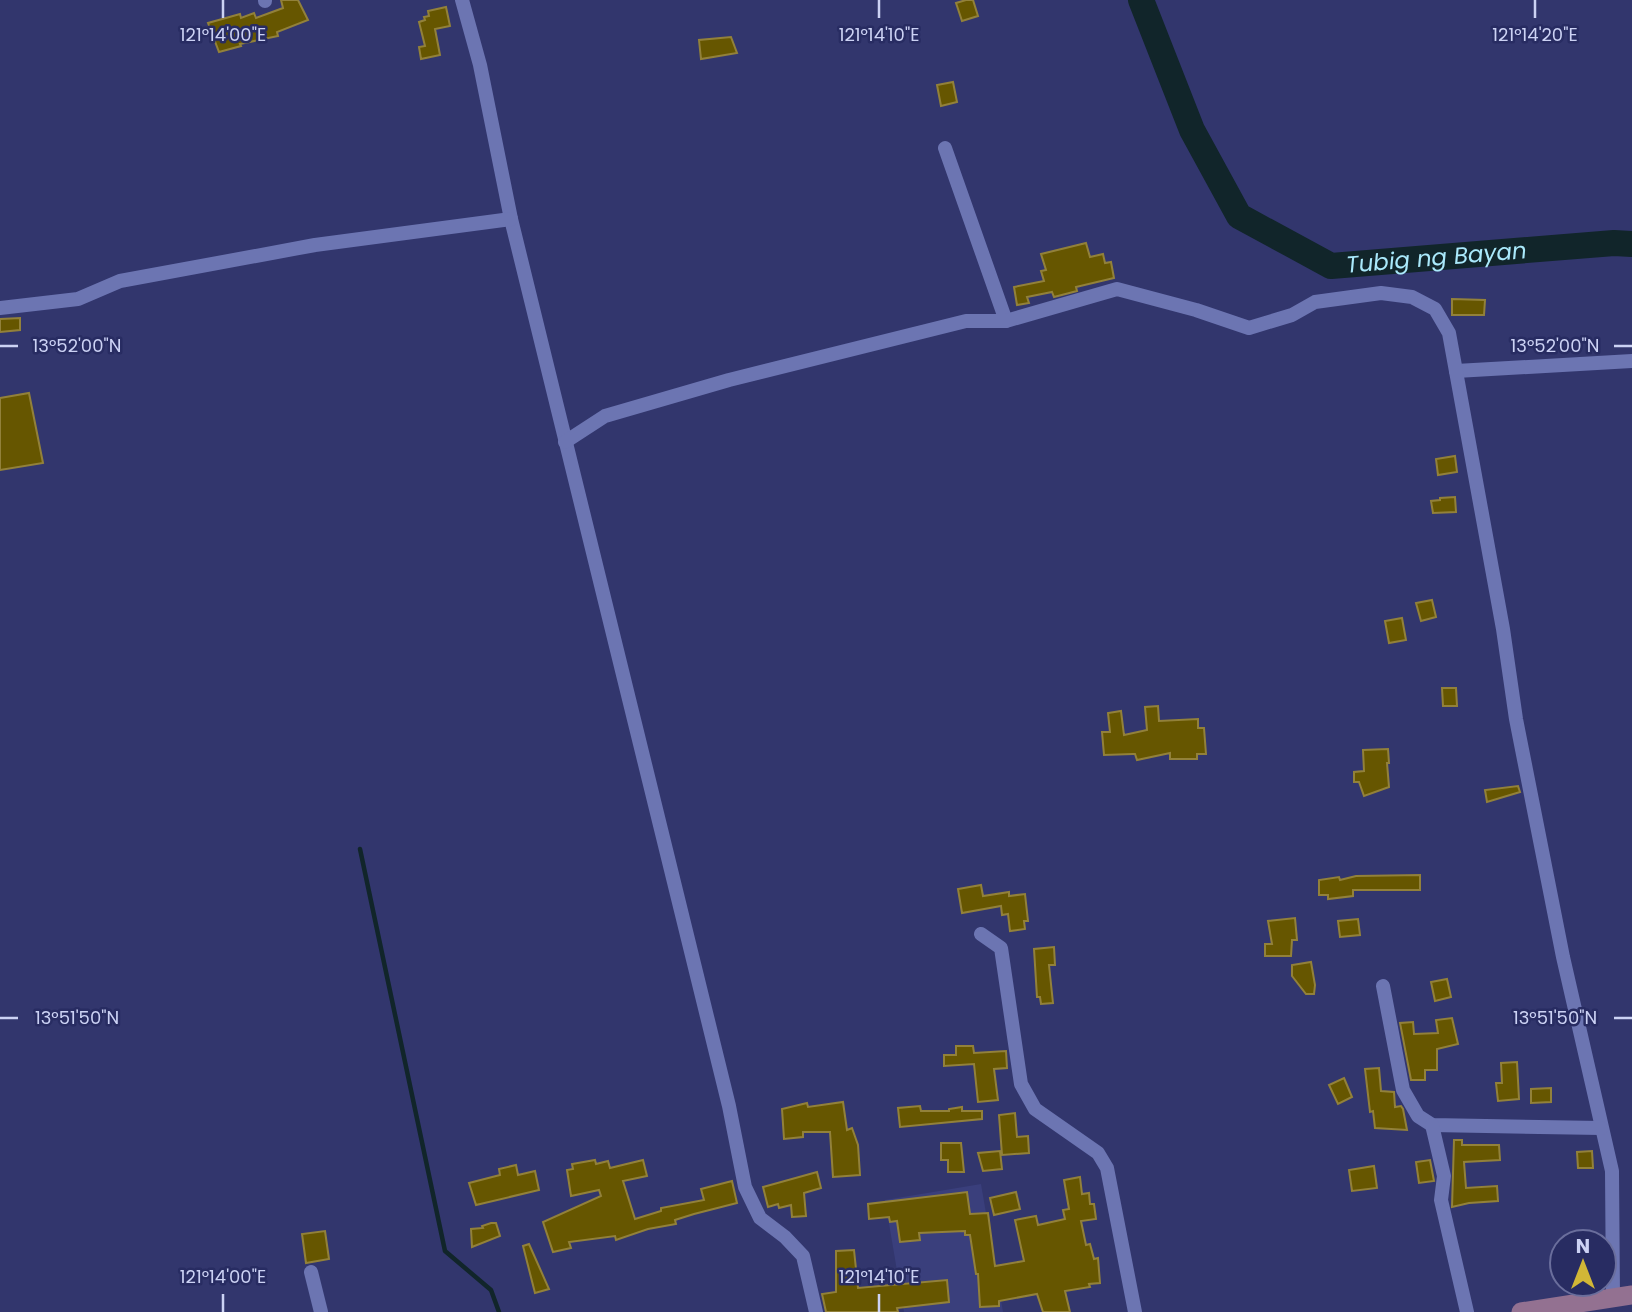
<svg xmlns="http://www.w3.org/2000/svg" width="1632" height="1312" viewBox="0 0 1632 1312" font-family="Poppins,sans-serif">
<style>
.built{fill:#3a3f7c}
.lines{fill:none;stroke-linecap:round;stroke-linejoin:round}
.stream{stroke:#11252a;stroke-width:4.5}
.river{stroke:#11252a;stroke-width:26}
.building{fill:#665600;stroke:#92813a;stroke-width:2}
.street{stroke:#6c75b2;stroke-width:14}
.secondary{stroke:#937191;stroke-width:19}
.ticks{fill:none;stroke:#ccd2f4;stroke-width:2.5}
.labels{text-anchor:middle;dominant-baseline:central;stroke-width:5;stroke-linejoin:round;paint-order:stroke}
.water-label{font-size:23px;font-style:italic;fill:#aae9fb;stroke:#282c62}
.ticks-label{font-size:18px;text-anchor:middle;fill:#ccd2f4;stroke:#282c62;stroke-width:5;stroke-linejoin:round;paint-order:stroke}
</style>
<rect width="100%" height="100%" fill="#32366d"/>
<path class="built" d="M981,1184L1003,1312H904L885,1200Z"/>
<g class="lines">
<path class="stream" d="M360,849L445,1251L491,1290L499,1312"/>
<path class="river" id="s1" d="M1141,0L1192,130L1239,216L1331,266L1614,243L1632,244"/>
</g>
<g class="building">
<path d="M281,0H298L308,20L277,32L278,36L240,44L241,46L219,52L208,23L240,14L241,18L254,13L256,18L283,8Z"/>
<path d="M966,0H973L978,16L962,21L956,3Z"/>
<path d="M446,7L450,26L435,29L440,55L421,59L419,47L425,46L419,22L425,20L424,17L429,16L428,11Z"/>
<path d="M731,37L737,53L701,59L699,40Z"/>
<path d="M953,82L957,102L941,106L937,85Z"/>
<path d="M1086,243L1090,257L1103,254L1105,263L1111,262L1114,278L1076,287L1077,291L1054,297L1052,292L1027,297L1029,303L1017,305L1014,287L1044,281L1041,271L1046,270L1041,254Z"/>
<path d="M1452,299L1485,300L1484,315H1452Z"/>
<path d="M20,318V330L0,332V319Z"/>
<path d="M29,393L43,463L0,470V398Z"/>
<path d="M1455,456L1457,472L1438,475L1436,459Z"/>
<path d="M1455,497L1456,512L1433,513L1431,501L1440,500V498Z"/>
<path d="M1432,600L1436,617L1421,621L1416,603Z"/>
<path d="M1402,618L1406,640L1389,643L1385,621Z"/>
<path d="M1442,688H1456L1457,706H1443Z"/>
<path d="M1158,706L1159,721L1198,719V728H1204L1206,754H1197V759H1170V753L1137,760L1135,754H1133L1104,755L1102,732H1110L1108,713L1121,711L1124,735L1147,730L1145,707Z"/>
<path d="M1388,749L1389,763H1387L1389,787L1364,796L1359,782H1354V772L1364,771L1363,750Z"/>
<path d="M1518,786L1520,792L1487,802L1485,790Z"/>
<path d="M1420,875V890H1353V896L1328,899V895H1319V880L1339,877L1340,880L1356,876Z"/>
<path d="M981,885L983,896L1009,892V896L1025,894L1028,921H1024L1025,929L1010,931L1008,914L1002,915L1001,906L962,913L958,889Z"/>
<path d="M1295,918L1297,940H1292L1291,956H1265V944H1272L1268,921Z"/>
<path d="M1358,919L1360,935L1340,937L1338,921Z"/>
<path d="M1054,947L1055,965H1049L1053,1003L1041,1004L1040,997H1037L1034,949Z"/>
<path d="M1311,962L1315,985L1314,994H1306L1292,976V965Z"/>
<path d="M1447,979L1451,997L1435,1001L1431,982Z"/>
<path d="M1452,1018L1458,1044L1437,1049V1070H1425V1080H1411L1400,1023L1413,1022L1414,1034L1438,1033L1436,1020Z"/>
<path d="M956,1046H973L974,1053L1006,1051L1007,1068L994,1069L998,1100L978,1102L974,1064L944,1066V1055H956Z"/>
<path d="M1517,1062L1519,1099L1498,1101L1496,1083H1502L1501,1063Z"/>
<path d="M1379,1068L1381,1091L1394,1092L1395,1107L1401,1106L1403,1109L1407,1130L1375,1128L1373,1111L1370,1112L1365,1069Z"/>
<path d="M1344,1078L1352,1097L1338,1104L1329,1085Z"/>
<path d="M1551,1088V1102L1531,1103V1089Z"/>
<path d="M843,1102L847,1130L852,1128L858,1145L860,1175L833,1177L830,1132H803V1137L784,1139L782,1109L807,1103L808,1107Z"/>
<path d="M920,1106L921,1111H949V1109L962,1107V1111H982V1119L900,1127L898,1108Z"/>
<path d="M1015,1113L1017,1137L1028,1136L1029,1153L1002,1155L999,1115Z"/>
<path d="M1454,1140H1462V1145H1499L1500,1160L1464,1162L1466,1188L1497,1186L1498,1201L1469,1203L1452,1207Z"/>
<path d="M941,1143H961L964,1172H948V1160H941Z"/>
<path d="M1000,1151L1002,1169L983,1171L978,1153Z"/>
<path d="M1592,1151L1593,1168H1578L1577,1152Z"/>
<path d="M595,1160L596,1164L608,1161L610,1168L643,1160L647,1176L623,1181L635,1219L661,1211V1208L704,1200L701,1189L732,1181L737,1203L694,1214L675,1220L676,1224L648,1229L616,1240L615,1236L569,1242L571,1248L553,1252L543,1222L601,1196L599,1190L571,1196L567,1170L573,1169L572,1164Z"/>
<path d="M1430,1160L1434,1181L1419,1183L1416,1162Z"/>
<path d="M516,1165L518,1175L535,1171L539,1190L476,1205L469,1183L500,1175L499,1169Z"/>
<path d="M1374,1166L1377,1188L1352,1191L1349,1170Z"/>
<path d="M817,1172L821,1188L804,1193L806,1216L792,1217L791,1205L779,1208L778,1204L768,1207L763,1187Z"/>
<path d="M1080,1177L1082,1194L1089,1193L1090,1204H1094L1096,1219L1081,1221L1086,1245L1090,1244L1094,1259L1098,1258L1100,1283L1089,1284L1090,1287L1065,1291L1070,1312H1043L1037,1294L999,1301V1306L980,1307L978,1274H976L970,1235H965V1231L919,1233L920,1240L900,1242L897,1221L890,1222L889,1217L869,1219L868,1204L967,1192L970,1214L988,1213L995,1266L1024,1261L1015,1220L1036,1216L1038,1225L1065,1219L1063,1210L1069,1209L1064,1180Z"/>
<path d="M1016,1192L1020,1209L994,1215L990,1198Z"/>
<path d="M491,1223H496L500,1236L472,1247L471,1229L483,1228L482,1226Z"/>
<path d="M325,1231L329,1259L306,1263L302,1234Z"/>
<path d="M529,1244L549,1289L535,1293L523,1246Z"/>
<path d="M854,1250L858,1288L947,1280L949,1302L897,1308L898,1312H826L822,1294L836,1292V1251Z"/>
</g>
<g class="lines">
<g class="street">
<path d="M265,0V1"/>
<path d="M462,0L480,65L511,219L729,1106L745,1187L760,1218L785,1237L803,1256L816,1312"/>
<path d="M945,148L1006,321"/>
<path d="M0,308L78,299L120,281L315,245L511,219"/>
<path d="M1456,371L1632,361"/>
<path d="M565,442L605,416L729,380L966,321H1006L1117,289L1196,310L1249,328L1292,315L1315,302L1381,293L1412,297L1435,309L1449,333L1503,629L1516,719L1563,957L1612,1171L1613,1298"/>
<path d="M981,934L1001,948L1021,1084L1035,1109L1098,1153L1107,1168L1135,1312"/>
<path d="M1383,986L1403,1090L1418,1116L1432,1125L1601,1128"/>
<path d="M1432,1125L1444,1176L1441,1200L1467,1312"/>
<path d="M311,1272L321,1312"/>
</g>
<path class="secondary" d="M1521,1312L1632,1295"/>
</g>
<path class="ticks" d="M223,0V18M879,0V18M1535,0V18M0,346H18M1614,346H1632M0,1018H18M1614,1018H1632M223,1294V1312M879,1294V1312"/>
<g class="labels">
<g class="water-label">
<text stroke="none"><textPath href="#s1" startOffset="448">Tubig ng Bayan</textPath></text>
</g>
</g>
<g class="ticks-label">
<text x="223" y="41">121°14'00"E</text>
<text x="879" y="41">121°14'10"E</text>
<text x="1535" y="41">121°14'20"E</text>
<text x="77" y="352">13°52'00"N</text>
<text x="1555" y="352">13°52'00"N</text>
<text x="77" y="1024">13°51'50"N</text>
<text x="1555" y="1024">13°51'50"N</text>
<text x="223" y="1283">121°14'00"E</text>
<text x="879" y="1283">121°14'10"E</text>
</g>
<g transform="translate(1583 1263)"><circle r="33" fill="#282c62" stroke="#6a6e9c" stroke-width="2"/>
<path d="M0-5L12 26L0 18L-12 26Z" fill="#d2b736"/>
<text y="-10" font-size="19" font-weight="bold" text-anchor="middle" fill="#ccd2f4">N</text>
</g>
</svg>
